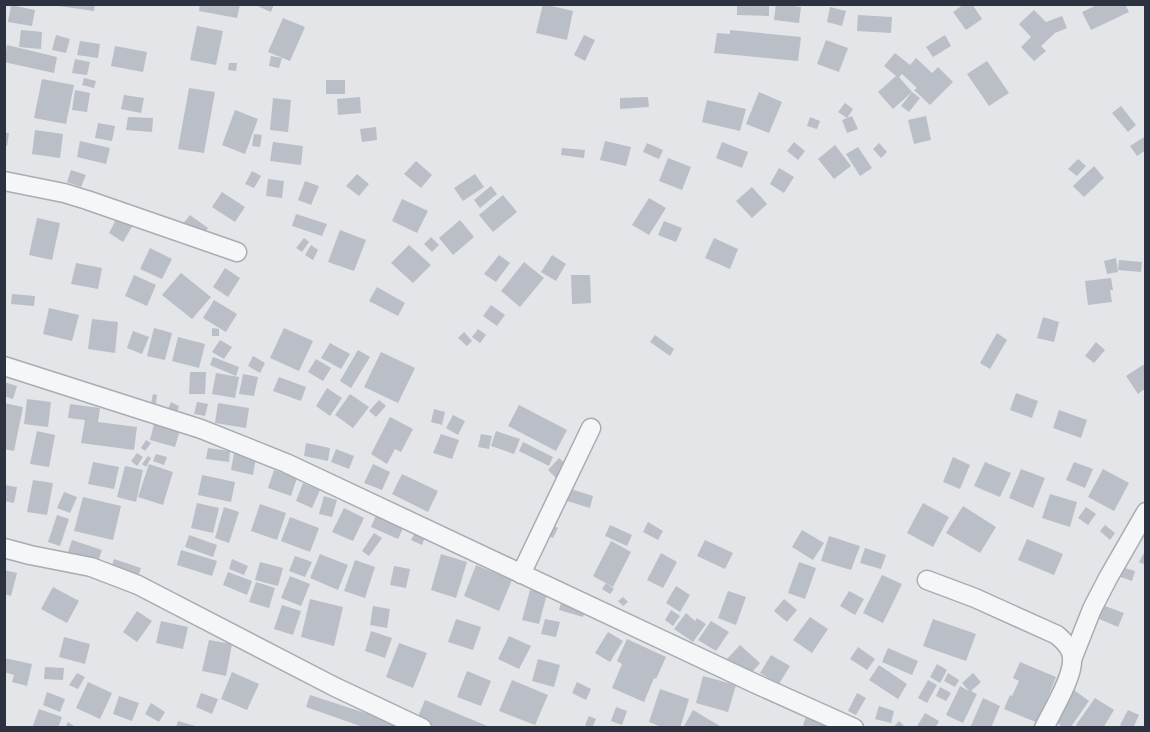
<svg xmlns="http://www.w3.org/2000/svg" width="1150" height="732" viewBox="0 0 1150 732" font-family="'IBM Plex Sans',sans-serif">
<style>
.building{fill:#babec6}
.lines{fill:none;stroke-linecap:round;stroke-linejoin:round}
.minor-casing{stroke:#a8acb3;stroke-width:21}
.minor{stroke:#f5f6f8;stroke-width:18}
</style>
<rect width="100%" height="100%" fill="#e3e5e9"/>
<g class="building">
<path d="M59,4H95L94,11L59,6Z"/>
<path d="M200,4H240L237,18L199,11Z"/>
<path d="M253,4H274L271,12Z"/>
<path d="M543,4L573,11L567,40L536,33Z"/>
<path d="M737,4H769V16L737,15Z"/>
<path d="M776,4L801,7L799,23L774,20Z"/>
<path d="M964,4H972L982,19L966,30L953,12Z"/>
<path d="M1099,4H1125L1129,12L1091,30L1082,12Z"/>
<path d="M11,5L35,10L32,26L8,22Z"/>
<path d="M830,7L846,11L842,26L827,22Z"/>
<path d="M1034,10L1046,22L1062,16L1067,28L1055,33L1041,46L1046,51L1034,61L1021,47L1031,37L1019,24Z"/>
<path d="M858,15L892,17L891,33L857,31Z"/>
<path d="M283,18L305,27L290,61L268,52Z"/>
<path d="M197,26L223,31L216,65L190,60Z"/>
<path d="M21,30L42,32L41,49L19,47Z"/>
<path d="M730,30L801,37L798,61L714,53L717,33L730,34Z"/>
<path d="M56,35L70,39L66,53L52,50Z"/>
<path d="M584,35L595,40L585,61L574,55Z"/>
<path d="M945,35L951,46L933,57L926,47Z"/>
<path d="M826,40L848,48L839,72L817,64Z"/>
<path d="M80,41L100,44L98,58L77,55Z"/>
<path d="M7,45L57,57L54,73L4,62Z"/>
<path d="M115,46L147,52L143,72L111,66Z"/>
<path d="M895,53L910,65L916,58L932,73L938,67L953,82L930,105L914,90L917,88L902,74L899,77L912,92L893,109L878,92L896,76L884,66Z"/>
<path d="M271,56L282,58L279,68L269,66Z"/>
<path d="M75,59L90,62L87,75L72,73Z"/>
<path d="M987,61L1009,93L989,106L967,74Z"/>
<path d="M229,63H237L236,71L228,70Z"/>
<path d="M84,78L96,81L94,88L82,85Z"/>
<path d="M42,79L74,85L66,124L34,118Z"/>
<rect x="326" y="80" width="19" height="14"/>
<path d="M189,88L215,92L204,153L178,149Z"/>
<path d="M75,90L90,93L87,112L72,110Z"/>
<path d="M759,92L782,102L769,133L746,124Z"/>
<path d="M912,92L920,98L909,112L901,106Z"/>
<path d="M124,95L144,98L141,113L121,109Z"/>
<path d="M360,97L361,113L338,115L337,99Z"/>
<path d="M648,97L649,107L620,109V98Z"/>
<path d="M273,98L291,100L288,132L270,130Z"/>
<path d="M707,100L746,109L740,131L702,122Z"/>
<path d="M845,103L853,109L847,118L838,112Z"/>
<path d="M1121,106L1136,125L1128,132L1112,113Z"/>
<path d="M235,110L258,119L245,154L222,145Z"/>
<path d="M852,116L858,129L847,133L842,120Z"/>
<path d="M926,116L931,140L914,144L908,120Z"/>
<path d="M128,117L153,118L152,132L126,130Z"/>
<path d="M810,117L820,121L817,129L807,126Z"/>
<path d="M98,123L115,126L112,141L95,138Z"/>
<path d="M376,127L377,140L362,142L360,129Z"/>
<path d="M35,130L63,134L60,158L32,154Z"/>
<path d="M4,133H9L7,146L4,145Z"/>
<path d="M254,134L262,135L260,147L252,146Z"/>
<path d="M1146,136V150L1137,156L1130,146Z"/>
<path d="M80,141L110,148L106,164L77,157Z"/>
<path d="M605,141L631,147L626,166L600,160Z"/>
<path d="M273,142L303,146L301,165L270,161Z"/>
<path d="M722,142L748,152L742,168L716,158Z"/>
<path d="M794,142L805,151L798,160L787,151Z"/>
<path d="M647,143L663,150L659,159L643,152Z"/>
<path d="M879,143L887,152L881,158L873,149Z"/>
<path d="M835,145L851,166L834,179L818,159Z"/>
<path d="M858,147L872,168L860,176L846,154Z"/>
<path d="M562,148L585,150L584,158L561,155Z"/>
<path d="M668,158L691,167L682,190L659,181Z"/>
<path d="M1078,159L1086,166L1077,176L1068,169Z"/>
<path d="M416,161L432,175L421,188L404,174Z"/>
<path d="M1094,166L1104,178L1084,197L1073,186Z"/>
<path d="M779,168L794,177L784,193L770,184Z"/>
<path d="M71,170L86,175L81,187L67,182Z"/>
<path d="M252,171L261,176L254,188L245,184Z"/>
<path d="M357,174L369,184L359,196L346,186Z"/>
<path d="M475,174L484,187L463,201L454,188Z"/>
<path d="M268,179L284,181L282,198L266,196Z"/>
<path d="M305,181L319,186L311,205L298,200Z"/>
<path d="M491,186L497,194L480,208L474,200Z"/>
<path d="M752,187L767,204L752,218L736,201Z"/>
<path d="M222,192L245,207L235,222L212,207Z"/>
<path d="M503,195L517,212L493,232L479,215Z"/>
<path d="M649,198L666,208L649,235L632,225Z"/>
<path d="M402,199L428,211L417,233L392,221Z"/>
<path d="M296,214L327,224L322,236L292,226Z"/>
<path d="M190,215L208,228L196,244L177,231Z"/>
<path d="M118,216L133,225L123,242L109,233Z"/>
<path d="M37,218L60,223L52,260L29,255Z"/>
<path d="M460,220L474,237L453,255L439,238Z"/>
<path d="M664,221L682,228L676,242L658,235Z"/>
<path d="M340,230L366,240L354,271L328,262Z"/>
<path d="M431,237L439,245L432,252L424,244Z"/>
<path d="M304,238L309,242L302,252L296,248Z"/>
<path d="M714,238L738,249L730,269L705,258Z"/>
<path d="M311,245L318,250L313,260L305,255Z"/>
<path d="M409,245L431,265L413,283L391,263Z"/>
<path d="M150,248L172,259L162,279L140,269Z"/>
<path d="M499,255L510,263L496,282L484,274Z"/>
<path d="M552,255L566,264L556,281L541,272Z"/>
<path d="M1116,258L1118,272L1107,274L1104,261Z"/>
<path d="M1119,260L1142,262L1141,272L1118,270Z"/>
<path d="M524,262L544,278L520,307L501,291Z"/>
<path d="M76,263L102,268L98,289L71,284Z"/>
<path d="M225,268L240,278L228,297L213,287Z"/>
<path d="M181,273L211,297L192,319L162,295Z"/>
<path d="M134,275L156,285L147,306L125,296Z"/>
<path d="M571,275H590L591,303L572,304Z"/>
<path d="M1111,278L1113,290H1110L1112,302L1088,305L1085,281Z"/>
<path d="M377,287L405,303L398,316L369,301Z"/>
<path d="M12,294L35,296L34,306L11,304Z"/>
<path d="M214,300L237,314L226,332L203,318Z"/>
<path d="M491,305L505,315L497,326L483,316Z"/>
<path d="M49,308L79,315L72,341L43,334Z"/>
<path d="M1043,317L1059,322L1054,342L1037,338Z"/>
<path d="M92,319L118,322L115,353L88,349Z"/>
<path d="M154,328L172,333L165,360L147,356Z"/>
<path d="M212,328L219,329V336H212Z"/>
<path d="M284,328L313,341L299,371L270,358Z"/>
<path d="M478,329L486,335L480,343L472,337Z"/>
<path d="M133,331L149,337L142,354L127,348Z"/>
<path d="M464,332L472,341L467,346L458,338Z"/>
<path d="M997,333L1007,340L990,369L980,363Z"/>
<path d="M655,335L674,349L670,356L650,342Z"/>
<path d="M178,337L205,344L199,368L172,361Z"/>
<path d="M220,340L232,347L224,359L212,352Z"/>
<path d="M1096,342L1105,350L1094,363L1085,356Z"/>
<path d="M330,343L350,354L341,369L321,358Z"/>
<path d="M358,350L370,357L351,388L340,381Z"/>
<path d="M381,352L415,368L398,403L364,387Z"/>
<path d="M253,356L265,363L260,373L248,366Z"/>
<path d="M213,357L239,367L236,376L210,365Z"/>
<path d="M316,359L331,368L323,381L308,372Z"/>
<path d="M1146,363V388L1138,394L1126,376Z"/>
<path d="M190,372H206L205,394H189Z"/>
<path d="M216,373L239,377L235,398L212,394Z"/>
<path d="M243,374L258,377L254,396L239,394Z"/>
<path d="M279,377L306,387L301,401L273,391Z"/>
<path d="M4,382L17,386L13,399L4,396Z"/>
<path d="M327,388L342,398L330,416L316,406Z"/>
<path d="M1016,393L1038,401L1032,418L1010,410Z"/>
<path d="M153,394L157,395L156,404L151,403Z"/>
<path d="M350,394L369,407L353,428L335,415Z"/>
<path d="M27,399L51,402L48,427L24,424Z"/>
<path d="M379,400L386,406L376,417L369,411Z"/>
<path d="M171,402L179,406L177,413L168,409Z"/>
<path d="M197,402L208,404L205,416L194,414Z"/>
<path d="M4,403L23,407L14,451L4,449Z"/>
<path d="M218,403L249,408L246,428L215,423Z"/>
<path d="M70,404L100,408L98,422L137,427L134,450L81,443L85,420L68,418Z"/>
<path d="M519,405L567,430L556,451L508,426Z"/>
<path d="M434,409L445,412L442,425L431,422Z"/>
<path d="M1059,410L1087,420L1081,438L1053,428Z"/>
<path d="M453,415L465,421L458,435L446,428Z"/>
<path d="M390,417L413,429L401,452L395,449L387,464L371,454Z"/>
<path d="M155,420L181,427L175,447L150,440Z"/>
<path d="M37,431L55,435L49,467L30,464Z"/>
<path d="M496,431L520,439L514,454L491,446Z"/>
<path d="M441,434L459,440L452,459L433,453Z"/>
<path d="M481,434L492,436L489,449L478,447Z"/>
<path d="M146,440L151,443L145,451L141,448Z"/>
<path d="M523,442L553,457L549,466L519,451Z"/>
<path d="M306,443L330,448L328,461L304,456Z"/>
<path d="M208,448L230,451L229,462L206,459Z"/>
<path d="M336,449L354,456L349,469L331,462Z"/>
<path d="M137,453L143,457L137,466L131,461Z"/>
<path d="M234,453L256,458L253,475L231,470Z"/>
<path d="M156,454L167,457L164,465L153,461Z"/>
<path d="M148,456L151,458L146,467L142,464Z"/>
<path d="M953,457L970,465L960,489L943,482Z"/>
<path d="M559,458L567,465L556,478L548,470Z"/>
<path d="M93,462L119,467L114,489L88,484Z"/>
<path d="M985,462L1011,473L1000,497L974,486Z"/>
<path d="M1074,462L1093,469L1085,488L1066,480Z"/>
<path d="M149,464L173,472L163,505L138,497Z"/>
<path d="M373,464L390,472L382,490L364,483Z"/>
<path d="M125,466L143,470L136,502L117,497Z"/>
<path d="M1021,469L1045,478L1033,508L1009,498Z"/>
<path d="M1103,469L1129,483L1114,511L1088,497Z"/>
<path d="M274,470L297,478L291,496L268,488Z"/>
<path d="M402,474L438,491L428,512L392,494Z"/>
<path d="M202,475L235,482L231,502L198,495Z"/>
<path d="M33,480L53,483L47,515L27,512Z"/>
<path d="M303,483L320,490L312,508L296,501Z"/>
<path d="M4,485L17,487L14,503L4,501Z"/>
<path d="M571,489L593,496L590,508L567,501Z"/>
<path d="M64,492L77,497L70,513L57,508Z"/>
<path d="M1050,494L1077,502L1070,527L1042,518Z"/>
<path d="M324,496L337,500L332,517L319,514Z"/>
<path d="M83,497L121,506L113,540L74,531Z"/>
<path d="M197,503L219,508L213,533L191,528Z"/>
<path d="M923,503L949,517L933,547L907,533Z"/>
<path d="M260,504L286,513L277,540L251,531Z"/>
<path d="M963,506L996,527L980,553L946,533Z"/>
<path d="M224,507L239,512L229,543L215,538Z"/>
<path d="M1086,507L1096,514L1088,525L1078,518Z"/>
<path d="M344,508L364,518L353,541L332,532Z"/>
<path d="M378,511L405,524L398,539L371,527Z"/>
<path d="M57,515L69,519L60,546L48,542Z"/>
<path d="M290,517L319,528L310,552L281,541Z"/>
<path d="M648,522L663,531L658,540L643,532Z"/>
<path d="M549,524L558,528L553,538L544,534Z"/>
<path d="M610,525L632,535L627,546L605,536Z"/>
<path d="M1105,525L1115,533L1110,540L1100,531Z"/>
<path d="M802,530L824,543L813,560L792,547Z"/>
<path d="M416,531L426,535L422,545L411,540Z"/>
<path d="M374,533L382,538L369,556L362,551Z"/>
<path d="M189,535L217,545L213,557L185,547Z"/>
<path d="M829,536L860,546L851,570L821,561Z"/>
<path d="M1027,539L1063,554L1054,575L1018,560Z"/>
<path d="M72,540L102,550L97,565L67,555Z"/>
<path d="M705,540L733,553L725,569L697,556Z"/>
<path d="M611,541L631,552L613,587L593,576Z"/>
<path d="M865,548L886,555L881,569L860,563Z"/>
<path d="M1146,549V565L1139,562Z"/>
<path d="M181,550L217,561L212,576L177,565Z"/>
<path d="M661,553L677,562L663,588L647,580Z"/>
<path d="M320,554L348,565L338,590L310,578Z"/>
<path d="M441,554L467,562L456,598L431,590Z"/>
<path d="M295,556L312,562L305,577L289,571Z"/>
<path d="M114,559L141,568L137,581L110,572Z"/>
<path d="M232,559L248,566L244,575L229,569Z"/>
<path d="M355,560L375,567L365,598L344,591Z"/>
<path d="M260,562L283,568L278,586L255,580Z"/>
<path d="M799,562L816,568L805,599L788,593Z"/>
<path d="M476,565L512,580L499,611L464,596Z"/>
<path d="M394,566L410,569L406,588L390,585Z"/>
<path d="M1118,566L1135,571L1132,581L1115,575Z"/>
<path d="M4,570L17,573L11,596L4,594Z"/>
<path d="M228,572L252,581L247,595L223,585Z"/>
<path d="M882,575L902,584L883,623L863,613Z"/>
<path d="M290,576L310,584L301,606L281,598Z"/>
<path d="M256,582L275,588L269,608L249,602Z"/>
<path d="M606,583L614,589L610,594L602,589Z"/>
<path d="M676,586L690,595L680,612L666,603Z"/>
<path d="M53,587L79,601L67,623L41,609Z"/>
<path d="M530,590L547,594L539,624L522,620Z"/>
<path d="M728,591L746,597L736,625L718,618Z"/>
<path d="M849,591L864,599L855,615L840,606Z"/>
<path d="M623,597L628,602L623,606L618,601Z"/>
<path d="M310,599L343,607L334,646L301,637Z"/>
<path d="M784,599L797,610L787,622L774,611Z"/>
<path d="M562,600L586,607L583,617L559,610Z"/>
<path d="M282,605L301,611L293,635L274,629Z"/>
<path d="M1102,605L1124,613L1118,627L1097,618Z"/>
<path d="M373,606L390,609L387,628L370,625Z"/>
<path d="M671,610L680,616L673,626L665,620Z"/>
<path d="M137,611L152,621L137,642L123,632Z"/>
<path d="M686,613L695,621L697,618L706,624L693,642L674,629Z"/>
<path d="M810,617L828,629L812,653L793,640Z"/>
<path d="M456,619L481,627L473,650L448,642Z"/>
<path d="M545,619L560,622L556,637L541,634Z"/>
<path d="M933,619L976,634L966,661L923,646Z"/>
<path d="M161,621L188,627L183,649L156,643Z"/>
<path d="M711,621L729,632L716,651L698,640Z"/>
<path d="M371,631L392,638L385,658L365,651Z"/>
<path d="M608,632L623,641L610,662L595,653Z"/>
<path d="M509,636L531,646L519,669L498,659Z"/>
<path d="M64,637L90,644L85,664L59,657Z"/>
<path d="M627,639L666,657L656,679L654,678L644,702L612,688L622,664L617,661Z"/>
<path d="M209,640L232,644L226,676L202,671Z"/>
<path d="M399,643L427,653L413,688L386,677Z"/>
<path d="M740,645L760,663L748,677L727,659Z"/>
<path d="M858,647L875,659L867,670L850,659Z"/>
<path d="M888,648L918,661L912,675L882,662Z"/>
<path d="M771,655L790,666L779,684L760,673Z"/>
<path d="M4,658L32,664L27,686L12,682L14,675L4,672Z"/>
<path d="M538,659L560,665L554,687L532,681Z"/>
<path d="M1020,662L1056,677L1038,723L1004,709L1010,695L1012,696L1019,681L1013,678Z"/>
<path d="M937,664L947,670L940,683L930,677Z"/>
<path d="M879,665L907,684L898,699L869,680Z"/>
<path d="M45,667L64,668L63,680L44,679Z"/>
<path d="M467,671L491,681L481,706L457,697Z"/>
<path d="M232,672L259,684L247,710L221,699Z"/>
<path d="M77,673L85,677L78,689L69,685Z"/>
<path d="M948,673L959,680L955,687L944,681Z"/>
<path d="M973,673L981,682L971,691L977,694L963,723L946,715L960,686L969,691L962,683Z"/>
<path d="M703,676L736,685L728,712L696,703Z"/>
<path d="M512,680L548,695L535,725L499,711Z"/>
<path d="M928,680L937,685L927,703L918,698Z"/>
<path d="M88,682L112,693L100,719L76,708Z"/>
<path d="M577,682L591,689L586,700L572,693Z"/>
<path d="M940,687L951,693L946,701L936,696Z"/>
<path d="M660,689L689,699L680,728H664L649,722Z"/>
<path d="M1074,690L1089,701L1070,728H1064L1053,720Z"/>
<path d="M47,692L65,699L60,712L43,705Z"/>
<path d="M201,693L218,699L212,714L196,707Z"/>
<path d="M857,693L866,698L856,715L848,711Z"/>
<path d="M310,695L399,724L398,728H366L306,707Z"/>
<path d="M119,696L139,703L132,721L113,714Z"/>
<path d="M983,698L1000,706L991,728H970Z"/>
<path d="M1095,698L1114,710L1103,728H1081L1076,725Z"/>
<path d="M425,700L492,728H437L417,719Z"/>
<path d="M151,703L165,712L159,722L145,714Z"/>
<path d="M879,706L894,711L891,723L875,719Z"/>
<path d="M616,707L627,711L622,725L611,721Z"/>
<path d="M39,709L62,717L58,728H32Z"/>
<path d="M693,710L723,728H683Z"/>
<path d="M1128,710L1139,715L1133,728H1125L1120,725Z"/>
<path d="M925,713L939,721L935,728H916Z"/>
<path d="M807,714L832,728H809L803,725Z"/>
<path d="M589,716L596,719L592,728L585,725Z"/>
<path d="M178,721L199,727L198,728H176Z"/>
<path d="M899,721L906,728H893Z"/>
<path d="M68,722L77,728H65Z"/>
</g>
<g class="lines">
<defs>
<g id="minor">
<path d="M4,181L64,193L87,200L237,252"/>
<path d="M4,366L201,429L286,463L756,684L854,728"/>
<path d="M4,548L30,555L91,567L138,585L335,687L422,728"/>
<path d="M521,574L591,428"/>
<path d="M927,580L975,598L1057,635C1064,641 1072,649 1072,658C1074,676 1052,711 1044,728"/>
<path d="M1073,657L1092,609L1108,578L1146,512"/>
</g>
</defs>
<use href="#minor" class="minor-casing"/>
<use href="#minor" class="minor"/>
</g>
<rect width="1150" height="732" fill="none" stroke="#2c3240" stroke-width="12"/>
</svg>
